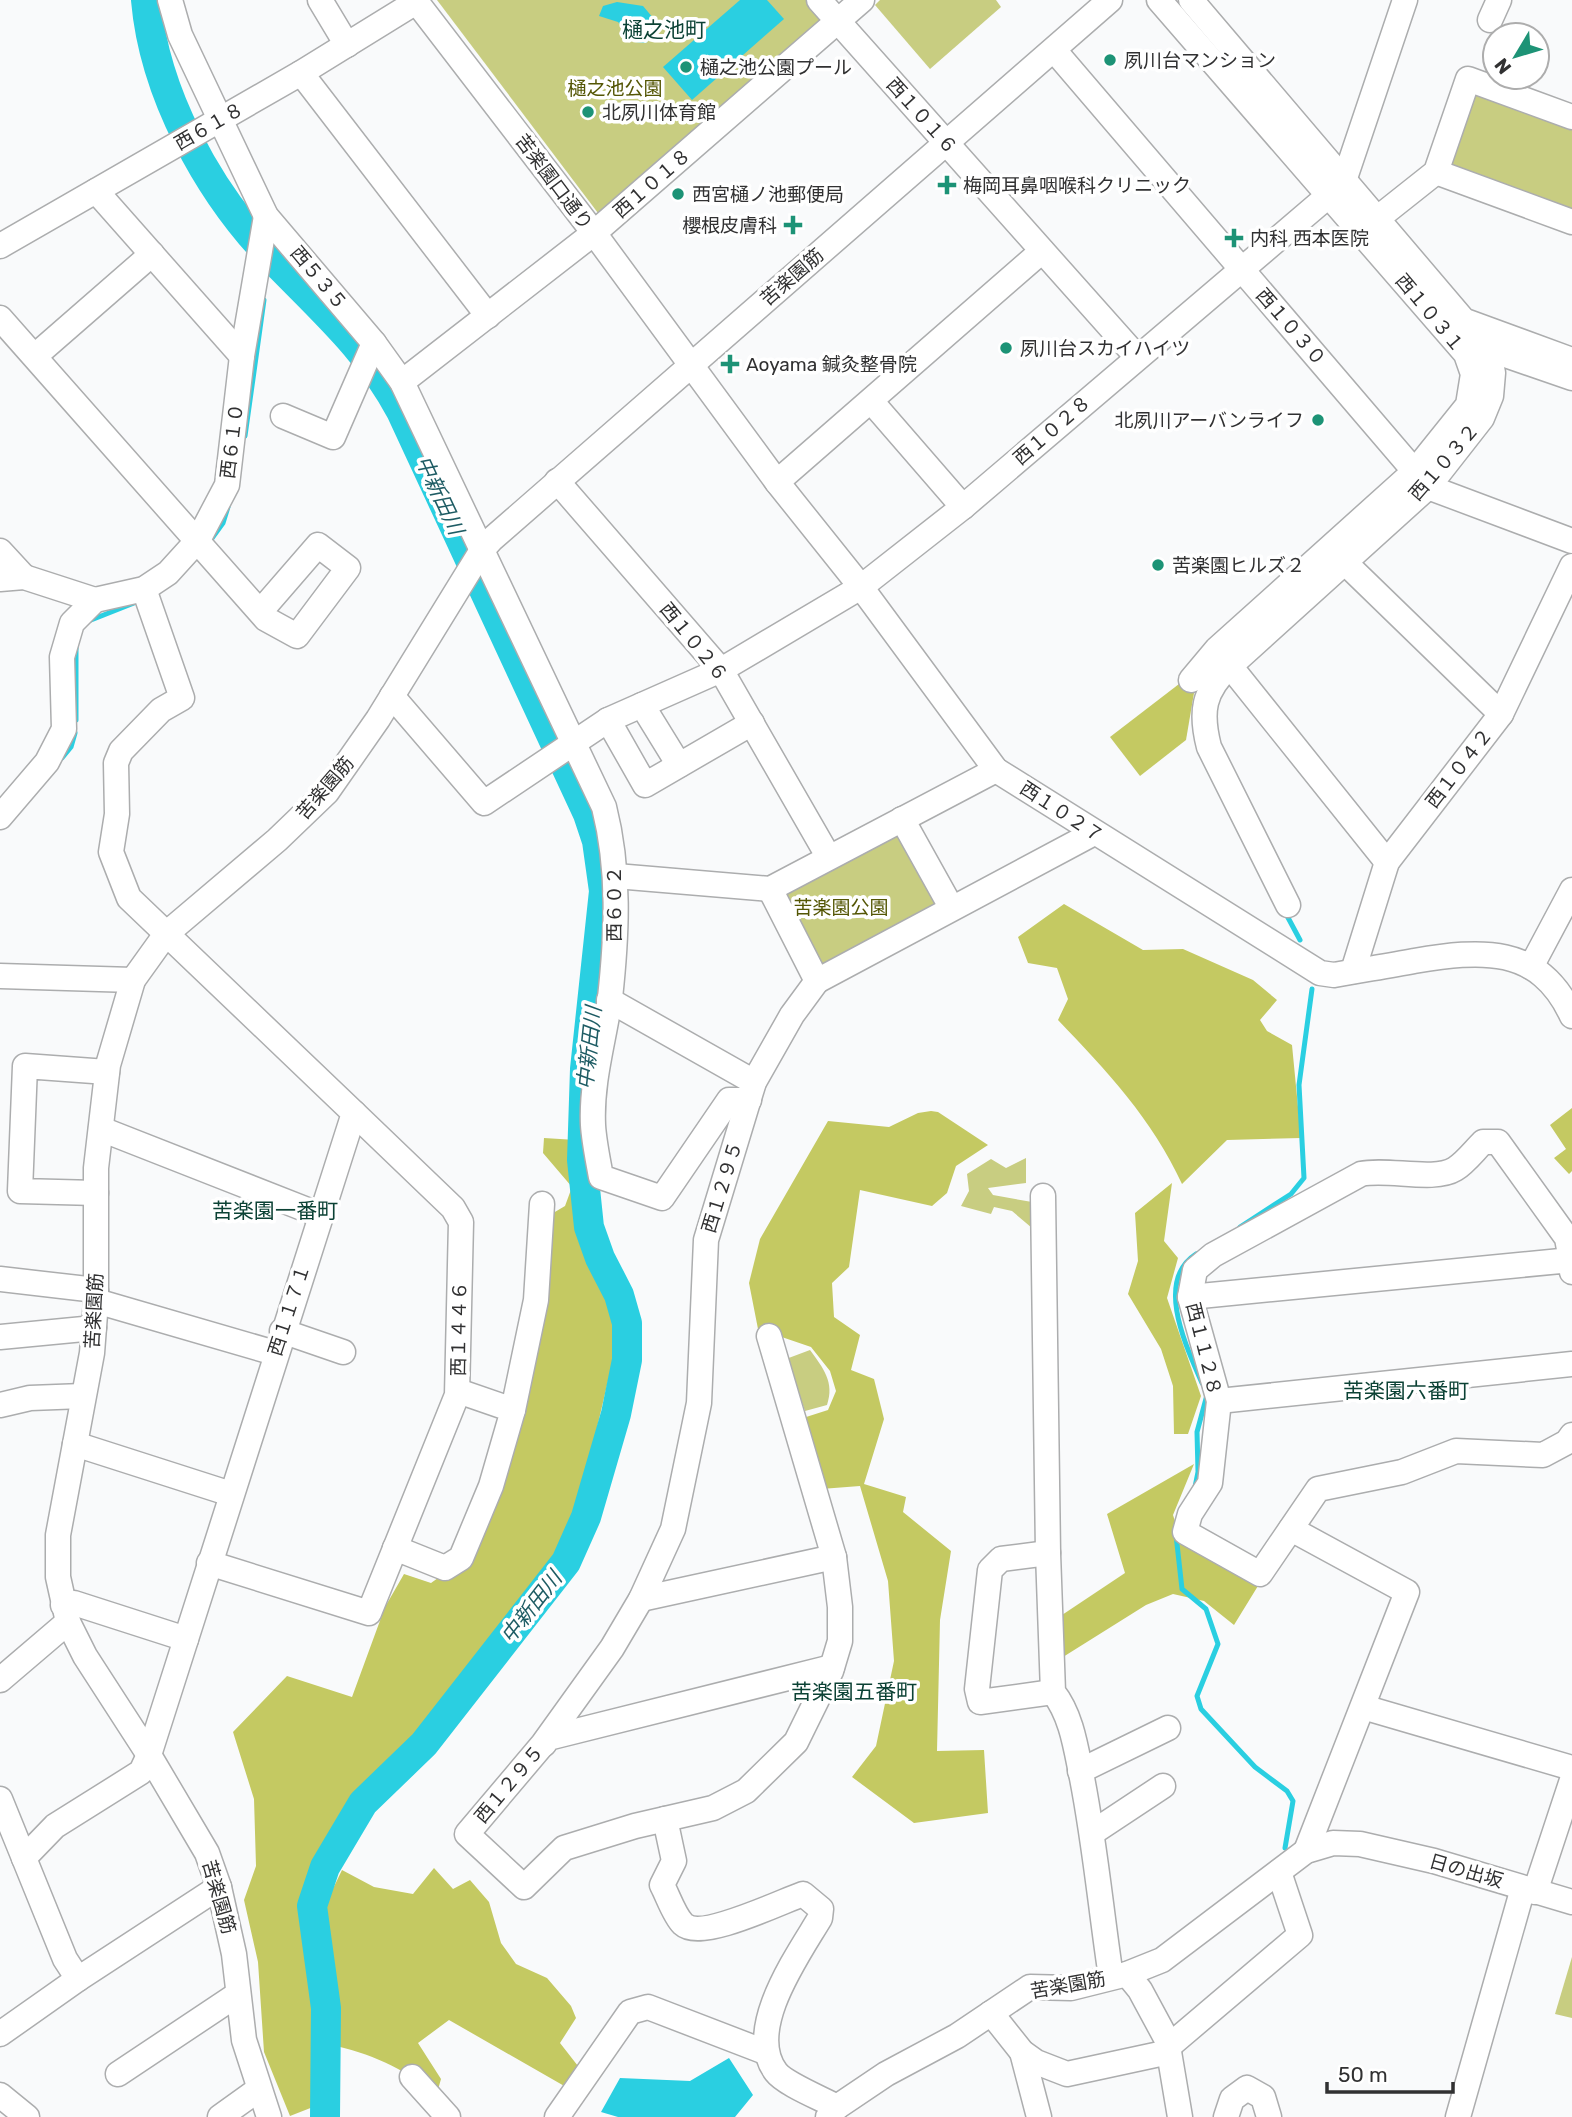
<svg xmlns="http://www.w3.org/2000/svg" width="1572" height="2117" viewBox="0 0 1572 2117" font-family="Rubik,'Noto Sans JP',sans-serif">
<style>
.green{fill:#c8cd81}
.forest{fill:#c4c962}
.water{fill:#2acfe1}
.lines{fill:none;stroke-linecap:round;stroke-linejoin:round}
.stream{stroke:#2acfe1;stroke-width:5}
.river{stroke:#2acfe1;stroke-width:30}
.minor-casing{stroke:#acadae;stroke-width:27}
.minor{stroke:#fff;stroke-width:24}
.poi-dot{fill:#1d9376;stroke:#fff;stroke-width:2.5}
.labels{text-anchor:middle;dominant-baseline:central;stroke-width:7;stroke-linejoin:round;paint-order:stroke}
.poi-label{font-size:19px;fill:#313132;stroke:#fff;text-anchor:start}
.park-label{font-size:19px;fill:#545605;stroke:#fff}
.street-label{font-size:19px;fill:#313132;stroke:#fff}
.neighbourhood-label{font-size:21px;fill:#0c4235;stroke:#fff}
.water-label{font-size:21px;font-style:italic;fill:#1e5c64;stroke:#fff}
</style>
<rect width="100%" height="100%" fill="#f9fafb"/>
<g class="green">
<path d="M437,0H808L824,18L601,217Z"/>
<path d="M880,0H996L1001,7L930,69L875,5Z"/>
<path d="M1471,89L1572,122V216L1445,171Z"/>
<path d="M897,832L936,903L821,965L782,890Z"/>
<path d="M1026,1158V1183L988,1188L993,1195L1032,1202V1228L1012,1211L994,1207L991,1214L961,1206L969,1191L967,1174L991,1159L1006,1168Z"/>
<path d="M810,1350C823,1368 835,1382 827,1405L805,1411L793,1376L778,1362Z"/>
<path d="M1572,1957V2018L1555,2014Z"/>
</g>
<g class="forest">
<path d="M1179,684L1194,693L1186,740L1140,776L1110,737Z"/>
<path d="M1064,904L1143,950L1183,949L1253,980L1277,1000L1260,1020L1267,1031L1292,1045L1301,1138L1227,1140L1182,1184C1153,1120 1106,1070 1058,1020L1068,999L1057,968L1028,963L1018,937Z"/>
<path d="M1572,1108V1171L1569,1174L1554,1158L1566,1149L1550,1125Z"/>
<path d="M931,1111L938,1112L988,1145L956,1166L947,1193L932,1206L860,1190L849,1267L832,1283L834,1317L860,1335L851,1370L874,1379L884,1419L864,1484L906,1497L903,1512L951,1551L940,1620L937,1751L984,1750L988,1813L914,1823L852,1777L876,1746L894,1661L888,1581L860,1486L821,1489L803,1418L828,1410L836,1391L830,1371L811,1347L758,1329L749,1283L760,1239L828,1121L889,1127L918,1113Z"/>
<path d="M544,1138L576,1140C578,1180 575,1222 588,1261C596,1286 616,1300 620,1330L580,1500L551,1565L487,1653L443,1739L413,1775L350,1805L314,1888L328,1899L342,1870L374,1887L413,1894L434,1868L453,1889L470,1880L489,1902L501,1943L516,1964L547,1978L571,2006L576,2018L560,2043L578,2066L566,2087L449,2020L418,2043L441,2079L437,2093C399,2067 373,2054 328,2044L313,2107L290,2116L264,2052L258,1962L244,1900L256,1866L254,1799L233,1732L287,1676L352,1697L385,1607L404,1574L431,1583L466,1558L494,1486L543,1219L565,1206L572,1187L543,1153Z"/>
<path d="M1172,1183L1164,1241L1178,1258L1167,1298L1201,1396L1188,1434H1174L1173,1386L1161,1349L1128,1294L1138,1261L1135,1213Z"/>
<path d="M1194,1464L1173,1515L1182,1543L1261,1581L1234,1625L1204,1601L1173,1594L1146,1605L1063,1657L1062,1615L1125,1573L1107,1514Z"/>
</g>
<g class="water">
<path d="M740,0H767L784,19L692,100L663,67Z"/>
<path d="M617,2L643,6L654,19L653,35L646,43L635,42L618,22L599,16L603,6Z"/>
<path d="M729,2058L753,2095L735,2117H618L601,2112L620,2078L690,2081Z"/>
</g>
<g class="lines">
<g class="stream">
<path d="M245,436L264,300"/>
<path d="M210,541L223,523L228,507"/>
<path d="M91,620L134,603"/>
<path d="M76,720V646"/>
<path d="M62,758L71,747L75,733"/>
<path d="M1285,912L1300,940"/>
<path d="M1240,1227L1291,1194L1304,1178L1299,1085L1312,989"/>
<path d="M1196,1254C1154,1281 1187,1348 1202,1383"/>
<path d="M1195,1487L1198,1472L1197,1432L1207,1395"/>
<path d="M1176,1535L1182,1589L1206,1609L1218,1644L1197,1696L1201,1709L1255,1767L1287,1791L1293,1801L1285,1848"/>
</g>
<path class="river" d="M146,0C154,93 208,192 272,258C319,307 369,350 401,411L588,814L597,841L604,891L585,1069L582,1160L589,1227L600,1258L619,1295L627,1323V1360L616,1414L586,1517L566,1562L424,1744L363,1803L325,1867L312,1906L326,2008L325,2117"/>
<defs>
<g id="minor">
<path d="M170,0L180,35L266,216L374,343L402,382L604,807C620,870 617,934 610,998C604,1040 591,1081 593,1125C594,1142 598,1160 601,1177L662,1198L729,1100H749"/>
<path d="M320,0L347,45"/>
<path d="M415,0L594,233L777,482L861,587L996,770L1320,973L1334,975C1361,970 1388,966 1414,961C1480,950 1539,944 1572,1016"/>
<path d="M819,0L1137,357"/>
<path d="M1159,0L1453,339L1466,354L1473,374L1468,405L1415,471L1217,649L1191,680"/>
<path d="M1191,0L1488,349L1493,373L1491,396L1482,418L1428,487L1230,666L1387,862"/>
<path d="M1490,20L1499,0"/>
<path d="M1054,50L1428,487L1572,541"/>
<path d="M301,73L488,316"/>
<path d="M1436,172L1572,222"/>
<path d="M96,191L242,356"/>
<path d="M1378,218L1436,172L1468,79L1572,117"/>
<path d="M0,246L301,73L416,2"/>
<path d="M0,318L266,619L297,636L348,568L318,545L260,612"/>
<path d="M1468,322L1572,360"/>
<path d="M1488,349L1572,378"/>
<path d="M35,356L152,254"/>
<path d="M402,382L594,233L862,0"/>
<path d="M871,401L963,507"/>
<path d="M283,416L333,437L374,343"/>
<path d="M557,481L721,670L828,856"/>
<path d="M777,482L1042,251"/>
<path d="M1332,550L1501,714"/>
<path d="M0,551L24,577"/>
<path d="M0,579L24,577L95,600"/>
<path d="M1220,653L1230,666C1203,691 1200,712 1209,747L1288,905"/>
<path d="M392,696L484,803L608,720L721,670L861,587L963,507L1328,196L1345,178L1405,0"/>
<path d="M642,705L679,765"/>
<path d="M608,720L645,785L752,723"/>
<path d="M0,817L47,762L64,729L62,657L72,623L95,600L144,589L168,573L198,540L227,485L242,356L266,216"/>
<path d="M902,819L951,907"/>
<path d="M616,876L770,889L996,770"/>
<path d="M770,889L817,981L1094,833"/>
<path d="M1531,967L1572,890"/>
<path d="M1353,971L1387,862L1501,714L1572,566"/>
<path d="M0,976L133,980"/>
<path d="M609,1000L754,1082"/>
<path d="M101,1129L320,1215"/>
<path d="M96,1193L20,1191L25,1066L107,1072"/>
<path d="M1043,1196L1048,1553L1053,1692C1072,1716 1076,1749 1082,1778C1095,1844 1101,1911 1111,1977"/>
<path d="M1571,1260L1567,1238L1498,1142H1483C1474,1151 1465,1163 1455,1169C1434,1182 1387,1168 1361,1174L1213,1255L1195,1270L1190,1297L1219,1401L1210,1483L1190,1514L1185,1532L1260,1574L1318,1489L1402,1472L1456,1451L1543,1455L1567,1442L1572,1435"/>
<path d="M0,1279L96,1290"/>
<path d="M1190,1297L1571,1260L1572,1272"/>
<path d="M96,1301L275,1353"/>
<path d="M282,1331L343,1352"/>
<path d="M769,1336L834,1557L840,1607V1641L831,1671L796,1742L746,1791L713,1808L635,1826L564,1848L524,1887L467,1834L543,1744L612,1648L641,1599L673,1529L699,1403L706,1240L754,1082L792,1015L817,981"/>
<path d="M0,1337L94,1328"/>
<path d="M1219,1401L1572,1364"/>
<path d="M0,1405L30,1398L83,1396"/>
<path d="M513,1410L536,1300L542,1204"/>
<path d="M75,1444L231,1494"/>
<path d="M1291,1529L1407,1592L1306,1851"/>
<path d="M395,1548L445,1568L461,1558L491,1486L513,1410L458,1391"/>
<path d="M1048,1553L1001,1559L990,1570L977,1689L980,1702L1053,1692"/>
<path d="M209,1563L369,1613L457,1395L461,1222L453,1208L354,1113"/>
<path d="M641,1599L834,1557"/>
<path d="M63,1605L74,1603L186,1639"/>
<path d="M0,1680L68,1622"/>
<path d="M1363,1707L1572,1768"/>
<path d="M544,1744L548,1738L832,1667"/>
<path d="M1080,1771L1168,1728"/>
<path d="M0,1799L65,1959L78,1979L219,1887"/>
<path d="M665,1819L674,1861L662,1885C668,1896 674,1915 683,1924C701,1941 780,1902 803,1894L821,1909L820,1918C798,1955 744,2030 776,2072C785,2084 823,2099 837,2107"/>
<path d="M1092,1833L1163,1786"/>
<path d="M24,1858L55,1826L141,1772L149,1755L354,1113L129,898L111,852L117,814L116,763L121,751L161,710L182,698L144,589"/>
<path d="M1535,1892L1572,1780"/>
<path d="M1127,1974L1140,1990L1167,2040L1180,2117"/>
<path d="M991,2013L1022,2052L1036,2062L1067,2074L1169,2052"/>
<path d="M0,2034L78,1979"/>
<path d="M1168,2047L1300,1935L1279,1872"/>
<path d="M1022,2052L1039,2117"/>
<path d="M118,2074L238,1994"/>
<path d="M412,2077L448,2117"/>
<path d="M0,2095L27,2117"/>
<path d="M220,2117L259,2089"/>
<path d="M269,2117L244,2040L234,1954L219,1887L207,1853L149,1755L85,1656L68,1622L58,1577V1535L92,1353L96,1301V1168L108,1065L133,980L166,934L277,840L327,792L378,719L482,550L492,539L1110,0"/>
<path d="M557,2117L630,2012L648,2007L765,2052"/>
<path d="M828,2117L837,2107L886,2074L957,2036L1030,1987L1071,1988L1127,1974L1162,1960L1306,1851L1333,1843L1360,1844L1434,1861L1572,1902"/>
<path d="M1226,2117L1232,2099L1247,2088L1263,2097L1269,2117"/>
<path d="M1458,2117L1523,1888"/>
</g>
</defs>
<use href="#minor" class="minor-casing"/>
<use href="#minor" class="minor"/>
</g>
<g class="poi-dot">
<circle cx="1110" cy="60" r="7"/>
<circle cx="686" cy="67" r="7"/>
<circle cx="588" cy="112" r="7"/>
<path d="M943.5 174.5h7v7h7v7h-7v7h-7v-7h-7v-7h7z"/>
<circle cx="678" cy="194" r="7"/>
<path d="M789.5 214.5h7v7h7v7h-7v7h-7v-7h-7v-7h7z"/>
<path d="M1230.5 227.5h7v7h7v7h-7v7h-7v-7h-7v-7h7z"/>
<circle cx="1006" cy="348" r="7"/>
<path d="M726.5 353.5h7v7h7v7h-7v7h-7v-7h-7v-7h7z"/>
<circle cx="1318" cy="420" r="7"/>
<circle cx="1158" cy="565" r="7"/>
</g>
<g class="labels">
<g class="poi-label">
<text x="1124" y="60">夙川台マンション</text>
<text x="700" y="67">樋之池公園プール</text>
<text x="602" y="112">北夙川体育館</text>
<text x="963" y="185">梅岡耳鼻咽喉科クリニック</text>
<text x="692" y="194">西宮樋ノ池郵便局</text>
<text x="777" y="225" text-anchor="end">櫻根皮膚科</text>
<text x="1250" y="238">内科 西本医院</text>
<text x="1020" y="348">夙川台スカイハイツ</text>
<text x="746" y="364">Aoyama 鍼灸整骨院</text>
<text x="1304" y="420" text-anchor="end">北夙川アーバンライフ</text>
<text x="1172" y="565">苦楽園ヒルズ２</text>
</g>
<g class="park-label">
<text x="615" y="88">樋之池公園</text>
<text x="841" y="907">苦楽園公園</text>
</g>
<g class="street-label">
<text transform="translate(922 116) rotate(48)">西１０１６</text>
<text transform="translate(209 126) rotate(-30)">西６１８</text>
<text transform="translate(554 182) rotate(53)">苦楽園口通り</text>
<text transform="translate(652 183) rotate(-41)">西１０１８</text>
<text transform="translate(792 277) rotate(-41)">苦楽園筋</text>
<text transform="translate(319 278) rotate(50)">西５３５</text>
<text transform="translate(1430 313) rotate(50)">西１０３１</text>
<text transform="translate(1291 327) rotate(49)">西１０３０</text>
<text transform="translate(1052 430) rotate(-41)">西１０２８</text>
<text transform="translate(232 441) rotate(-83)">西６１０</text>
<text transform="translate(1444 462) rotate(-49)">西１０３２</text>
<text transform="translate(694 642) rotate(51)">西１０２６</text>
<text transform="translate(1459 768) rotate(-52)">西１０４２</text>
<text transform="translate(325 788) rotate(-49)">苦楽園筋</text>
<text transform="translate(1062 812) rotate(33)">西１０２７</text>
<text transform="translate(614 904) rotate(-90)">西６０２</text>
<text transform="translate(722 1187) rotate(-73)">西１２９５</text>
<text transform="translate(289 1310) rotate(-72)">西１１７１</text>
<text transform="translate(94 1311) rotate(-87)">苦楽園筋</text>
<text transform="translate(459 1329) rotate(-89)">西１４４６</text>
<text transform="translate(1204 1349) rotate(76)">西１１２８</text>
<text transform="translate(509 1784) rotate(-50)">西１２９５</text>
<text transform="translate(1466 1871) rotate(16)">日の出坂</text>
<text transform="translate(219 1897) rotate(74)">苦楽園筋</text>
<text transform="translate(1068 1985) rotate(-10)">苦楽園筋</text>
</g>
<g class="neighbourhood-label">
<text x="664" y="29">樋之池町</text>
<text x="275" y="1210">苦楽園一番町</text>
<text x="1406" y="1390">苦楽園六番町</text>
<text x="854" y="1691">苦楽園五番町</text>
</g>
<g class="water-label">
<text transform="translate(440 495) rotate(65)">中新田川</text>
<text transform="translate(589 1048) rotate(-84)">中新田川</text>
<text transform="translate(531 1607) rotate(-52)">中新田川</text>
</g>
</g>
<g transform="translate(1516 56) rotate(232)"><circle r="33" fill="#ffffff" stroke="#adadad" stroke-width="2"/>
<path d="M0-5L12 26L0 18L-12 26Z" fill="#1d9376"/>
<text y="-10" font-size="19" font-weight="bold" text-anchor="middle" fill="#313132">N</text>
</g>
<path d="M1327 2082v10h126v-10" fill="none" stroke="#313132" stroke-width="3.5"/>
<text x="1338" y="2082" font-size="21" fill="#313132" stroke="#ffffff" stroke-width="5" paint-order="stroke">50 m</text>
</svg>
